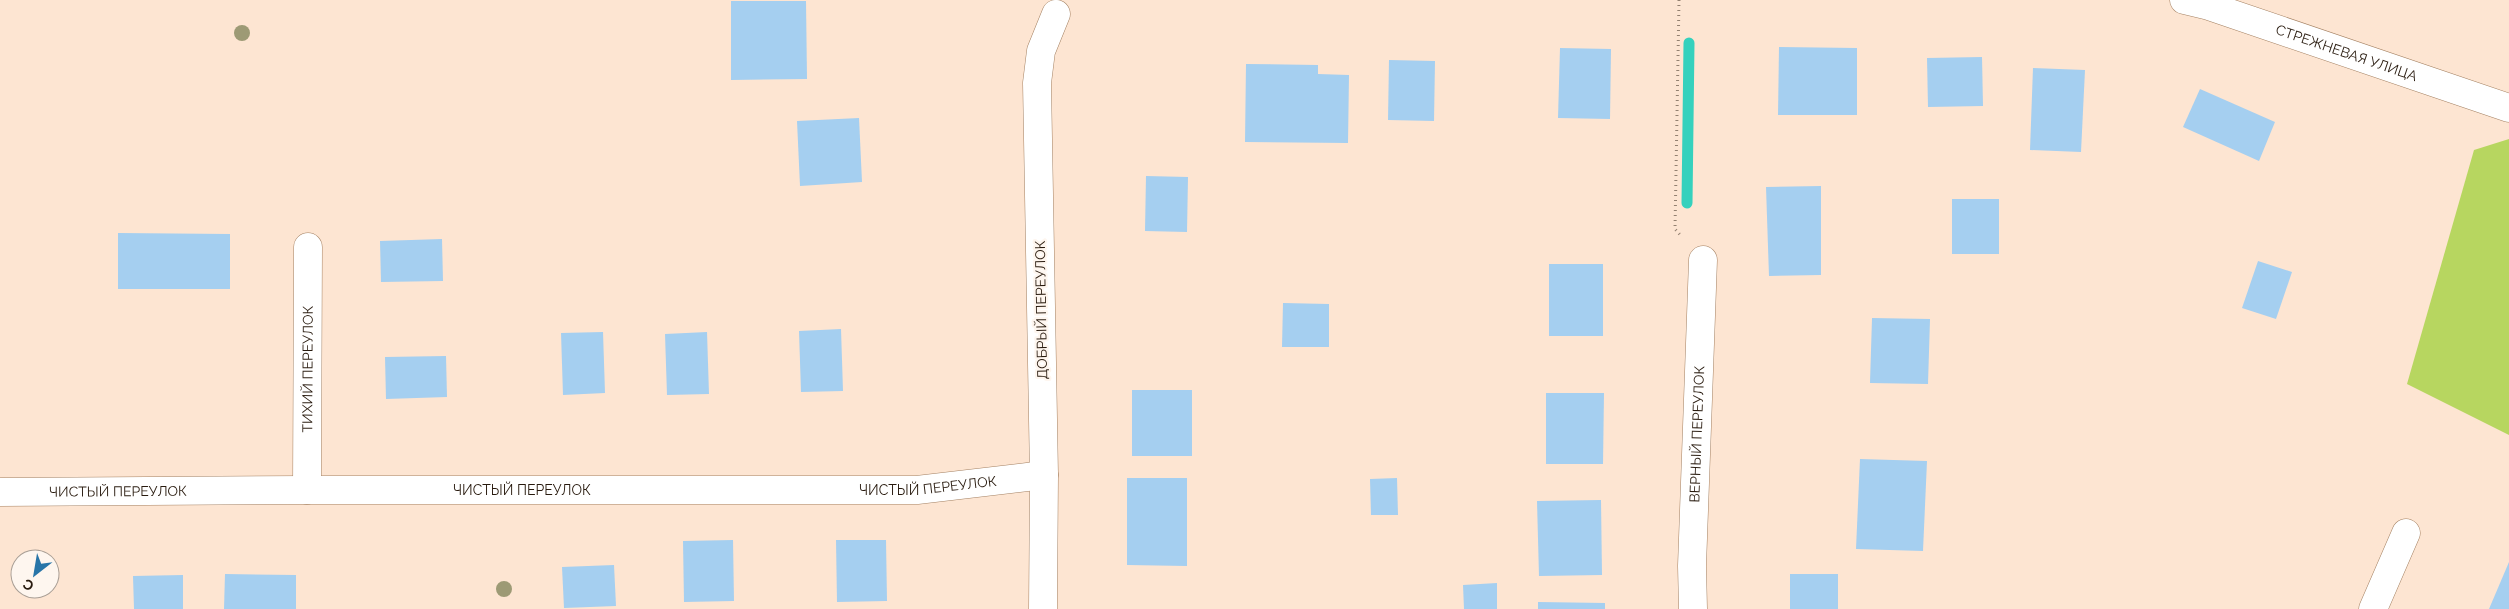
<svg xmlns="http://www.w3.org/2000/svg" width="2509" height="609" viewBox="0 0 2509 609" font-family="Raleway,sans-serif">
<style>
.green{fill:#b7d660}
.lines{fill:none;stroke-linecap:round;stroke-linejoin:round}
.stream{stroke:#35d1bd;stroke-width:11}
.building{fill:#a5cff0}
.minor-casing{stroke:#a48162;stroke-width:29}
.path{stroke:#938070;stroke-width:3;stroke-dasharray:1 4;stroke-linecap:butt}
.minor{stroke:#fff;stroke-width:28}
.tree{fill:#9d9a75}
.labels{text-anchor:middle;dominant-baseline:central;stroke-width:4.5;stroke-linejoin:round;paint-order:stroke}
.street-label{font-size:14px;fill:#281a0e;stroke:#fef6ef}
</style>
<rect width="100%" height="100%" fill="#fde5d2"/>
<path class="green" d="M2509,139V435L2407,384L2474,150Z"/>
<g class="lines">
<path class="stream" d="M1687,203L1689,43"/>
</g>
<g class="building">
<path d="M731,1H806L807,79L731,80Z"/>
<path d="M1779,47L1857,48V115H1778Z"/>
<path d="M1560,48L1611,49L1610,119L1558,118Z"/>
<path d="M1982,57L1983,106L1928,107L1927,58Z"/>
<path d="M1389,60L1435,61L1434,121L1388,120Z"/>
<path d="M1246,64L1318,65V74L1349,75L1348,143L1245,142Z"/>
<path d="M2033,68L2085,70L2081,152L2030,150Z"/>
<path d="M2200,89L2275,122L2259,161L2183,127Z"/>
<path d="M859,118L862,182L800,186L797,121Z"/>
<path d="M1146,176L1188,177L1187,232L1145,231Z"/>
<path d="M1821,186V275L1769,276L1766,187Z"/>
<rect x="1952" y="199" width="47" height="55"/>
<path d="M118,233L230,234V289H118Z"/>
<path d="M442,239L443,281L381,282L380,241Z"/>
<path d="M2258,261L2292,272L2276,319L2242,308Z"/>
<rect x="1549" y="264" width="54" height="72"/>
<path d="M1283,303L1329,304V347H1282Z"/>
<path d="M1872,318L1930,319L1928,384L1870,383Z"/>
<path d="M841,329L843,391L801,392L799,331Z"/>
<path d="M603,332L605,393L563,395L561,333Z"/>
<path d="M707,332L709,394L667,395L665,334Z"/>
<path d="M446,356L447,397L386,399L385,357Z"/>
<rect x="1132" y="390" width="60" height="66"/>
<path d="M1546,393H1604L1603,464H1546Z"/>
<path d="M1860,459L1927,461L1923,551L1856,549Z"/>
<path d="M1127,478H1187V566L1127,565Z"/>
<path d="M1397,478L1398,515H1371L1370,479Z"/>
<path d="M1601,500L1602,575L1539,576L1537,501Z"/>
<path d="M733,540L734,601L684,602L683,541Z"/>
<path d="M836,540H886L887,601L837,602Z"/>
<path d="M2509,562V609H2489Z"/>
<path d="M614,565L616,606L564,608L562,567Z"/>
<path d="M225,574L296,575V609H224Z"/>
<rect x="1790" y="574" width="48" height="35"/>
<path d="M183,575V609H134L133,576Z"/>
<path d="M1497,583V609H1464L1463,585Z"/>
<path d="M1538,602L1605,603V609H1538Z"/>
</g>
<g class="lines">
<defs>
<g id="minor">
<path id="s1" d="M2184,0L2209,6L2509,108"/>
<path id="s2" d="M307,490L308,247"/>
<path id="s3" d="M0,492L307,490H917L1044,475"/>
<path d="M1043,609L1044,475L1037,83L1041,51L1056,14"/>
<path id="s4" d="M1693,609L1692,566L1703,260"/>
<path d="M2373,609L2406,533"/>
</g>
</defs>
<use href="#minor" class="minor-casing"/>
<path class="path" d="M1679,0L1675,229L1682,237"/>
<use href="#minor" class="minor"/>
</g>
<g class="tree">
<circle cx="242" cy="33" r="8"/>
<circle cx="504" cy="589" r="8"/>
</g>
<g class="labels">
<g class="street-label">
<text stroke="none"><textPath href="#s1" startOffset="171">СТРЕЖНЕВАЯ УЛИЦА</textPath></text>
<text transform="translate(1041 310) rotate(-91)">ДОБРЫЙ ПЕРЕУЛОК</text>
<text stroke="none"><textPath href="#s2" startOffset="121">ТИХИЙ ПЕРЕУЛОК</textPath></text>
<text stroke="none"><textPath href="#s4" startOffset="175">ВЕРНЫЙ ПЕРЕУЛОК</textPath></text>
<text stroke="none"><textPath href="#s3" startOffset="928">ЧИСТЫЙ ПЕРЕУЛОК</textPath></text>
<text stroke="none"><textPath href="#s3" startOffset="522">ЧИСТЫЙ ПЕРЕУЛОК</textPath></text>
<text stroke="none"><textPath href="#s3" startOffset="118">ЧИСТЫЙ ПЕРЕУЛОК</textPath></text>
</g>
</g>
<g transform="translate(35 574) rotate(211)"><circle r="24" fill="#fef6ef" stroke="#a89e95"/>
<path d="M0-4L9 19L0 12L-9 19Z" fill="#2875a8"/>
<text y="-8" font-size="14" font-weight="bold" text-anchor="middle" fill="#281a0e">С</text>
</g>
</svg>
